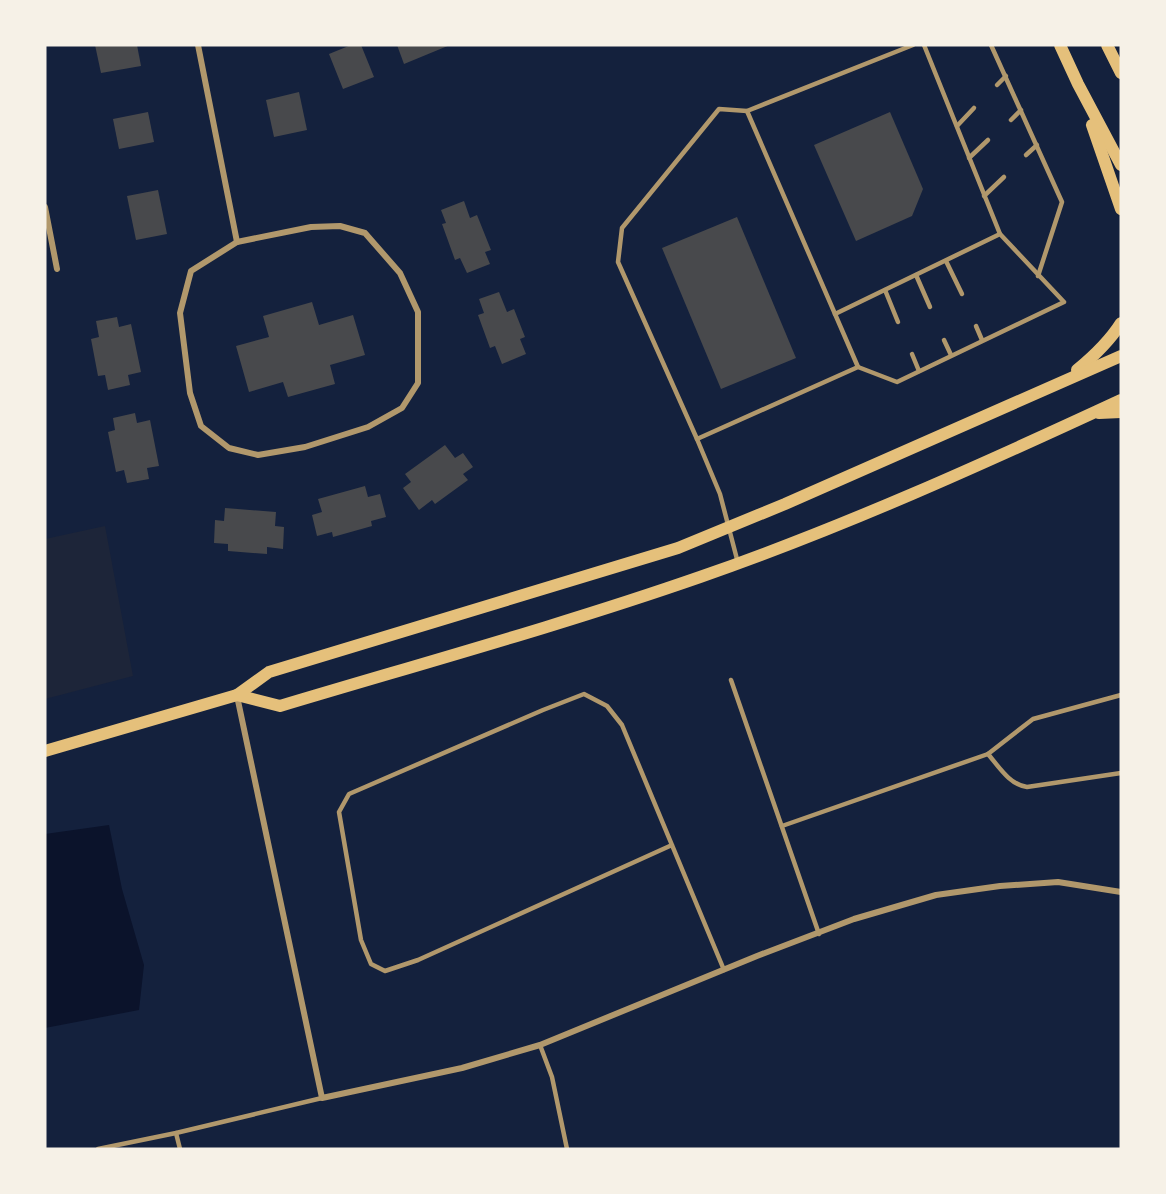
<svg xmlns="http://www.w3.org/2000/svg" width="1166" height="1194" viewBox="0 0 1166 1194" font-family="Overpass,sans-serif">
<style>
.green{fill:#1d2539}
.water{fill:#0b132b}
.building{fill:#48494c}
.lines{fill:none;stroke-linecap:round;stroke-linejoin:round}
.service{stroke:#b1986c;stroke-width:4.5}
.minor{stroke:#b1986c;stroke-width:6}
.secondary{stroke:#e5c07b;stroke-width:12}
</style>
<rect width="100%" height="100%" fill="#14213d"/>
<path class="green" d="M105,526L133,676L45,699V539Z"/>
<path class="water" d="M109,825L122,889L144,965L139,1010L45,1028V834Z"/>
<g class="building">
<path d="M95,45H137L141,66L101,73Z"/>
<path d="M351,45H361L374,77L343,89L329,54Z"/>
<path d="M397,45H450L404,64Z"/>
<path d="M299,92L307,130L274,137L266,100Z"/>
<path d="M148,112L154,142L119,149L113,119Z"/>
<path d="M890,112L923,189L912,216L856,241L814,145Z"/>
<path d="M158,190L167,234L136,240L127,196Z"/>
<path d="M464,201L470,218L477,215L491,250L485,252L490,264L467,273L460,258L455,260L442,224L446,223L441,210Z"/>
<path d="M737,217L796,358L721,389L662,248Z"/>
<path d="M499,292L507,312L514,309L525,337L520,339L526,354L502,364L495,346L490,348L478,315L484,313L479,299Z"/>
<path d="M312,302L319,325L353,315L365,355L330,365L335,384L288,397L283,382L249,392L236,346L269,337L263,316Z"/>
<path d="M117,317L119,327L131,324L141,372L128,375L130,385L108,390L105,375L98,376L91,339L99,337L96,321Z"/>
<path d="M135,413L137,423L150,420L159,466L147,468L149,479L127,483L124,470L116,472L108,432L115,430L113,418Z"/>
<path d="M445,445L455,458L463,453L473,467L463,474L468,480L435,504L432,500L419,510L403,488L411,482L405,474Z"/>
<path d="M365,486L368,497L380,494L386,517L371,521L372,526L333,537L332,532L317,536L312,515L322,512L318,499Z"/>
<path d="M225,508L276,512L275,526L284,527L283,549L267,547V554L228,551V544L214,543L215,520L224,521Z"/>
</g>
<g class="lines">
<g class="service">
<path d="M924,45L1000,234"/>
<path d="M991,45L1062,202L1038,276"/>
<path d="M997,85L1006,76"/>
<path d="M1011,120L1021,110"/>
<path d="M957,126L974,108"/>
<path d="M1026,155L1037,145"/>
<path d="M969,158L988,140"/>
<path d="M984,196L1004,177"/>
<path d="M946,261L962,294"/>
<path d="M916,275L930,307"/>
<path d="M885,290L898,322"/>
<path d="M835,314L1000,234L1064,302L897,382L858,367"/>
<path d="M976,326L982,340"/>
<path d="M944,340L951,355"/>
<path d="M912,354L919,371"/>
<path d="M697,439L618,262L622,228L719,109L747,111"/>
<path d="M738,563L720,494L697,439L858,367L747,111L913,45"/>
<path d="M731,680L819,934"/>
<path d="M988,754C999,767 1010,785 1027,787L1121,773"/>
<path d="M782,826L988,754L1033,719L1121,695"/>
<path d="M672,845L418,960L385,971L371,964L361,940L339,812L349,794L543,710L584,694L607,706L622,725L724,970"/>
<path d="M540,1045L552,1077L567,1149"/>
<path d="M176,1133L180,1149"/>
<path d="M98,1149L176,1133L322,1098"/>
</g>
<g class="minor">
<path d="M198,45L237,242"/>
<path d="M45,207L57,269"/>
<path d="M340,226L365,233L400,273L418,312V383L402,408L368,427L305,447L258,455L229,448L201,426L190,393L180,313L191,271L237,242L311,227Z"/>
<path d="M237,696L322,1098L462,1068L540,1045L757,956L854,919L936,895L1000,886L1058,882L1121,892"/>
</g>
<g class="secondary">
<path d="M1060,45L1078,84L1121,165"/>
<path d="M1107,45L1121,73"/>
<path d="M1092,125L1121,209"/>
<path d="M1077,370C1094,356 1109,342 1121,323"/>
<path d="M1099,413L1121,412"/>
<path d="M237,695L280,706C420,664 562,625 700,577C844,527 983,464 1121,400"/>
<path d="M45,751L237,695L269,672L678,548L785,504L1121,356"/>
</g>
</g>
<rect width="1166" height="1194" fill="none" stroke="#f6f1e7" stroke-width="93"/>
</svg>
